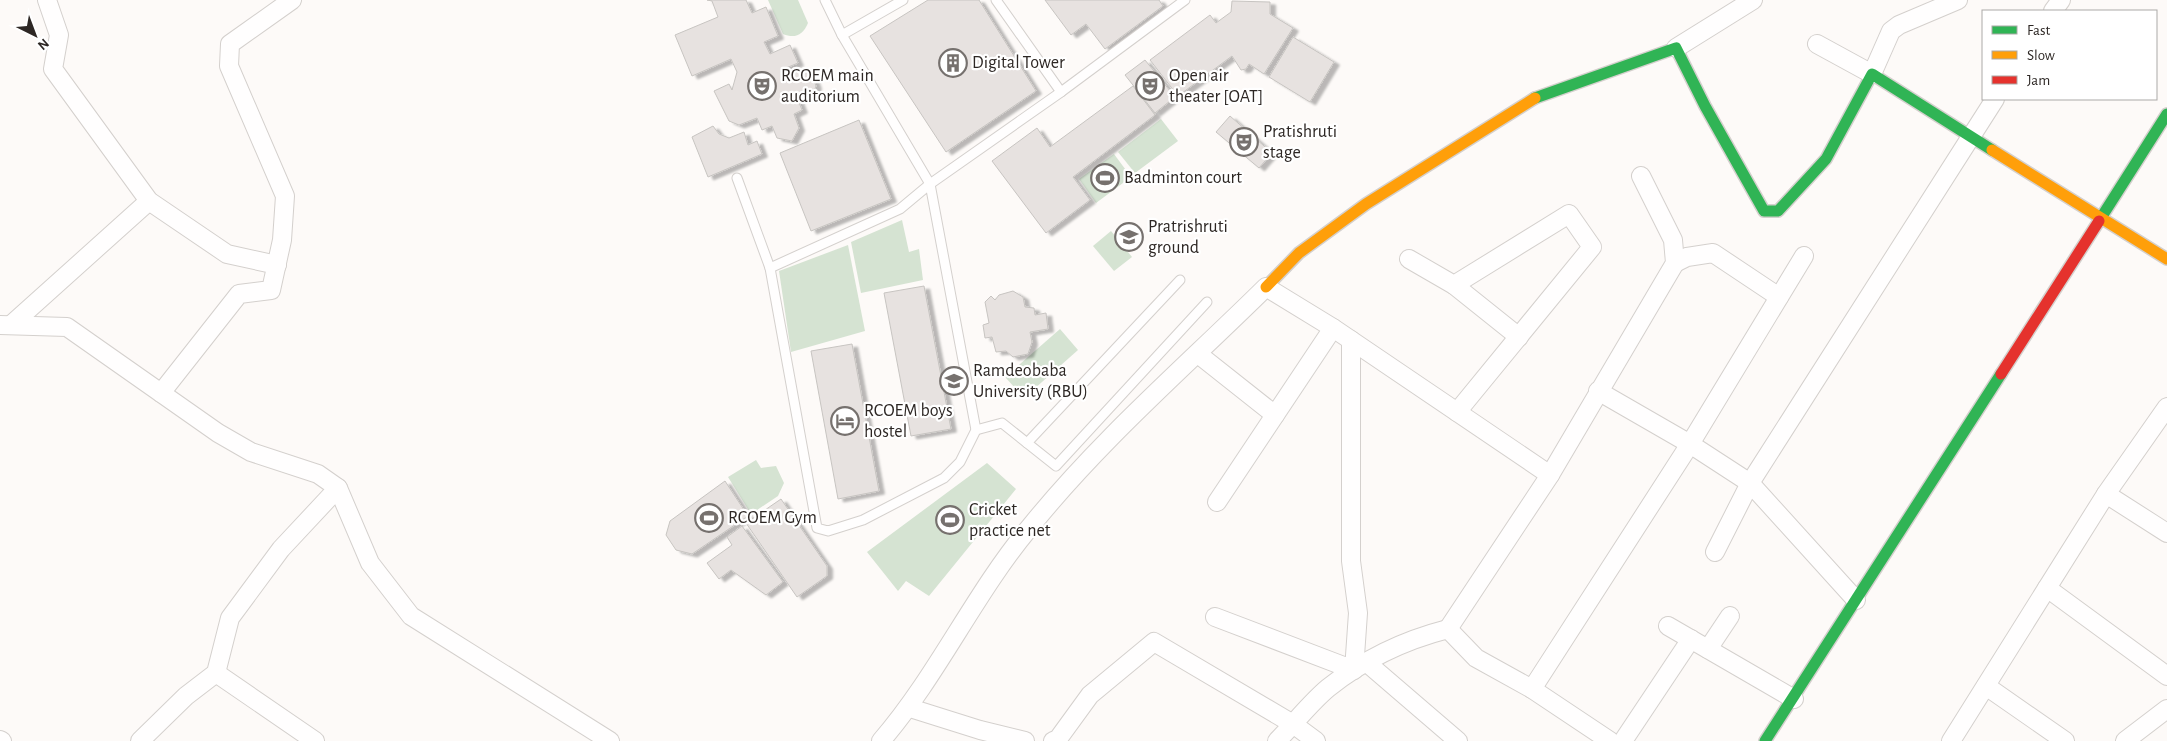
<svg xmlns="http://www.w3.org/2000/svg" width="2167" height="741" viewBox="0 0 2167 741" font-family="'Alegreya Sans',sans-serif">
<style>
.green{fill:#d5e3d2}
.building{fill:#e7e2e0;stroke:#c7c4c1;filter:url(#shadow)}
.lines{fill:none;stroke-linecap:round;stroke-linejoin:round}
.lane-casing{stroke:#d4d0cd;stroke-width:11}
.street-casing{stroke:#d4d0cd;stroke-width:20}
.fast-casing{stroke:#d4d0cd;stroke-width:14}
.slow-casing{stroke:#d4d0cd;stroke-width:14}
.jam-casing{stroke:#d4d0cd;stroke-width:14}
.lane{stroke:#fffefe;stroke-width:9}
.street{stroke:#fffefe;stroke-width:18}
.fast{stroke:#30b455;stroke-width:11}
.slow{stroke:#ff9f0a;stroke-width:11}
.jam{stroke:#e5322d;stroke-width:11}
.labels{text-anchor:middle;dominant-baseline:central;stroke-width:4.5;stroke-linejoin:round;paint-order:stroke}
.poi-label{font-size:18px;fill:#2d2724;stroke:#fff;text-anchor:start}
</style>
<defs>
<filter id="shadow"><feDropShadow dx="5.5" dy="3" stdDeviation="1" flood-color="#0004"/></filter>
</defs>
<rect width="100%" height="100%" fill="#fdfaf8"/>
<g class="green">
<path d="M768,0H798L808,23C803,35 795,39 783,34Z"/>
<path d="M1161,119L1178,141L1135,173L1118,152Z"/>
<path d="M1114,154L1131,177L1096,203L1079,179Z"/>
<path d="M902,220L909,252L919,249L923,280L861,293L851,242Z"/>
<path d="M1111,231L1132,257L1114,271L1093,246Z"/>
<path d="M848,245L865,331L791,352L779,271Z"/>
<path d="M1060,329L1078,350L1024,398L1005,377Z"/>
<path d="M756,460L761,468L776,466L784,483L778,496L751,514L728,477Z"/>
<path d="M987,463L1016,489L929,596L906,581L898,591L867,552Z"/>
</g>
<g class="building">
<path d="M707,0H746L752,13L766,7L778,36L764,42L770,54L790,45L798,63L786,68L789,75L804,69L812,75L816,86L813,94L798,100L802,110L794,114L799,128L792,141L777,138L772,126L762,130L757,118L739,125L729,121L714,91L729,84L732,90L737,72L731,59L692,76L675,35L718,17L712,1Z"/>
<path d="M928,0H979L1036,91L946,152L870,36Z"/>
<path d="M1045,0H1159L1163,6L1105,49L1086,24L1071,35Z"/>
<path d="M1232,1L1270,2V14L1293,28L1264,74L1249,64L1246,69L1241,70L1232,56L1178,96L1150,60L1210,15L1216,23L1231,12Z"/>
<path d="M1293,37L1334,62L1310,102L1269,77Z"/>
<path d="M1145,60L1175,97L1155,113L1125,75Z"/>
<path d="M1133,86L1155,115L1073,177L1090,200L1046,233L992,161L1037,128L1050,147Z"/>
<path d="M1230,116L1272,153L1259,168L1216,132Z"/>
<path d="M859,120L891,199L811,231L780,153Z"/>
<path d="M713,126L719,134L729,138L744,132L748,145L757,141L762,154L708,177L692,137Z"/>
<path d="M924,286L951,429L911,436L884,293Z"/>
<path d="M1013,291L1023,297L1025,307L1034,308L1035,315L1046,313L1048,329L1030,332L1032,342L1028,354L1013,357L1006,351L996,352L992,337L985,338L983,325L989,323L985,302L991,296L995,300L999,295Z"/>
<path d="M852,344L879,491L838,499L811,351Z"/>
<path d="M725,481L748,516L692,554L676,550L666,535L670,521Z"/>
<path d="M781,499L827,566V576L797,597L746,523Z"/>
<path d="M742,526L783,582L766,595L731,570L719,579L707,563L732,545L727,537Z"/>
</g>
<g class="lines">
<defs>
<g id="lane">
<path d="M825,0L842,35L930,184L976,430L960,462L944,478L863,520L828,531L817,528L770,268L900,209L930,184L1061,92L996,0"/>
<path d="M842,35L903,0"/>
<path d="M1061,92L1185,0"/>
<path d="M737,178L770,268"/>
<path d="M976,430L1002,423L1056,466L1207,302"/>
<path d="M1027,443L1180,280"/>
</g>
<g id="street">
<path d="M47,0L59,35L53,69L149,201L227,254L277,265"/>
<path d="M2053,11L2061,0"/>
<path d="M1817,44L1872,74L1891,31L1899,25L1958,0"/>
<path d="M1676,48L1753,0"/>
<path d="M1409,259L1454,285L1569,214L1592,247L1457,412"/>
<path d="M1675,263L1687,257L1713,253L1779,297"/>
<path d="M1454,285L1519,337"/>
<path d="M0,325L67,327L161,393L239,294L271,290L282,240L285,196L229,66L230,44L292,0"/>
<path d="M11,325L149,201"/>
<path d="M1198,354L1275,415"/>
<path d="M1598,391L1690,444L1804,256"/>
<path d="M1550,475L1675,263L1673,240L1641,176"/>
<path d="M338,488L370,563L411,616L610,741"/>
<path d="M2106,494L2167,533"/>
<path d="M1217,502L1333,328"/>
<path d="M1715,552L1750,483L1995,99"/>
<path d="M2047,588L2167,676"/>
<path d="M1215,617L1354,670L1358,613L1351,561V340"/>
<path d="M1668,626L1794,699"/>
<path d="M1708,649L1730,616"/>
<path d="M1366,662L1458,741"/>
<path d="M216,673L315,741"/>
<path d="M1986,686L2065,741"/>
<path d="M1532,689L1610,741"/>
<path d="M910,708L980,730L1025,741"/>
<path d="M0,740L2,741"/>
<path d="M140,741L186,696L216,673L230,618L281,549L338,488L318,474L251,452L218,433L161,393"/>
<path d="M881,741C938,675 974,594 1030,527C1101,439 1186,366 1266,287L1333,328L1550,475L1448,629"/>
<path d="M1053,741L1058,739L1090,695L1154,642L1293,724L1316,741"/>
<path d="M1277,741C1294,724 1310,703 1328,688C1363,660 1405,640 1448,629L1476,658L1532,689L1690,444L1750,483L1856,600"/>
<path d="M1623,741L1691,639"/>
<path d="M1951,741L2106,494L2167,407"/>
<path d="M2125,741L2167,709"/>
</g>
<g id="fast">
<path d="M1535,98L1676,48L1705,106L1764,211H1778L1826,159L1872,74L1992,150"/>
<path d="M2099,221L2167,114"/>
<path d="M1765,741L2001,374"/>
</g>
<g id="slow">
<path d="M1992,150L2167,259"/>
<path d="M1266,287L1299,253L1366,204L1535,98"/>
</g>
<path id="jam" d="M2001,374L2099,221"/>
</defs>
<use href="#lane" class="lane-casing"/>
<use href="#street" class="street-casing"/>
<use href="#fast" class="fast-casing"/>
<use href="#slow" class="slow-casing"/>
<use href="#jam" class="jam-casing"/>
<use href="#lane" class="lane"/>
<use href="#street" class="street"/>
<use href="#fast" class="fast"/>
<use href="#slow" class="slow"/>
<use href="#jam" class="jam"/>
</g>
<defs>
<symbol id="building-ring" viewBox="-11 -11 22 22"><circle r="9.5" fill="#fff" stroke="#76716e" stroke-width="1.5"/><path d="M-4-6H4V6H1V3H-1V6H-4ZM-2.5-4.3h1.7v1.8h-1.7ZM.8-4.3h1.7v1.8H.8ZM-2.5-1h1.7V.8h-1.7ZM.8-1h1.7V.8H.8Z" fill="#76716e"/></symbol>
<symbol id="theatre-ring" viewBox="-11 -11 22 22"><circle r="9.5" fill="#fff" stroke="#76716e" stroke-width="1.5"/><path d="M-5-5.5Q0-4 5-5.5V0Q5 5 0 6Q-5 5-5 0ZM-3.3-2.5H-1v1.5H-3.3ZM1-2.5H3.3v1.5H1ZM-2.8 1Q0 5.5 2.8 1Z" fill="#76716e"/></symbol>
<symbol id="stadium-ring" viewBox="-11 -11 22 22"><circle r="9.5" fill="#fff" stroke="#76716e" stroke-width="1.5"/><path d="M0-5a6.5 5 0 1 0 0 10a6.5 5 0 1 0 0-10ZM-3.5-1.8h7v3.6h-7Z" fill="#76716e"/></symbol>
<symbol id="university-ring" viewBox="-11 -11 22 22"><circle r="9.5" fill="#fff" stroke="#76716e" stroke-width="1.5"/><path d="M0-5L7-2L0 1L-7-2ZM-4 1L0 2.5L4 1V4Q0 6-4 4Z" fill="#76716e"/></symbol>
<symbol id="hotel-ring" viewBox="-11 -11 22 22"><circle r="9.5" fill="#fff" stroke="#76716e" stroke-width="1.5"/><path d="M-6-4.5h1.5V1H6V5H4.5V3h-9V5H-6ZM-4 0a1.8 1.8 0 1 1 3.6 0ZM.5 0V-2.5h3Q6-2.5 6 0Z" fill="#76716e"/></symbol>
</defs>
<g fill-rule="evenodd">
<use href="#building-ring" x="937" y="47" width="32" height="32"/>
<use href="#theatre-ring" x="746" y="70" width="32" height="32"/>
<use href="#theatre-ring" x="1134" y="70" width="32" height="32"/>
<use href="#theatre-ring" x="1228" y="126" width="32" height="32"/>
<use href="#stadium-ring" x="1089" y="162" width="32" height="32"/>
<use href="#university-ring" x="1113" y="221" width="32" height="32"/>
<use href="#university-ring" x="938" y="365" width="32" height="32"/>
<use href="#hotel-ring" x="829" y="405" width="32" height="32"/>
<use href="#stadium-ring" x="693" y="502" width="32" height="32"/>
<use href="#stadium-ring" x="934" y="504" width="32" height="32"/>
</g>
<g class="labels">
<g class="poi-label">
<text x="972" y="63">Digital Tower</text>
<text x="781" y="76">RCOEM main<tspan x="781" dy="21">auditorium</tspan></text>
<text x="1169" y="76">Open air<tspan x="1169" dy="21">theater [OAT]</tspan></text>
<text x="1263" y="132">Pratishruti<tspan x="1263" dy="21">stage</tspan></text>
<text x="1124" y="178">Badminton court</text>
<text x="1148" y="227">Pratrishruti<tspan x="1148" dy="21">ground</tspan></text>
<text x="973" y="371">Ramdeobaba<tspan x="973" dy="21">University (RBU)</tspan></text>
<text x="864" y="411">RCOEM boys<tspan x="864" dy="21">hostel</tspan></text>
<text x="969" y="510">Cricket<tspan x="969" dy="21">practice net</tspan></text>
<text x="728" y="518">RCOEM Gym</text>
</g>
</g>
<rect x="1982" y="10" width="175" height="90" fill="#ffffff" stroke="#aba9a7"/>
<rect x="1992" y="26" width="25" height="8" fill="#30b455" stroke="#aba9a7"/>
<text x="2027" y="35" font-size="15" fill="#2d2724">Fast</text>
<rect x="1992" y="51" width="25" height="8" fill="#ff9f0a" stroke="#aba9a7"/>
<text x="2027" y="60" font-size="15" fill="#2d2724">Slow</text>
<rect x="1992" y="76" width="25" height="8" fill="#e5322d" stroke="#aba9a7"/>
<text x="2027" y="85" font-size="15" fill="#2d2724">Jam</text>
<g transform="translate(35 35) rotate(138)" stroke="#ffffff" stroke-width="4" paint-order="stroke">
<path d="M0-4L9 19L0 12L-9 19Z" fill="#2d2724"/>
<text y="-8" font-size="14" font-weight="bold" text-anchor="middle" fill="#2d2724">N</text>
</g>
</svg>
